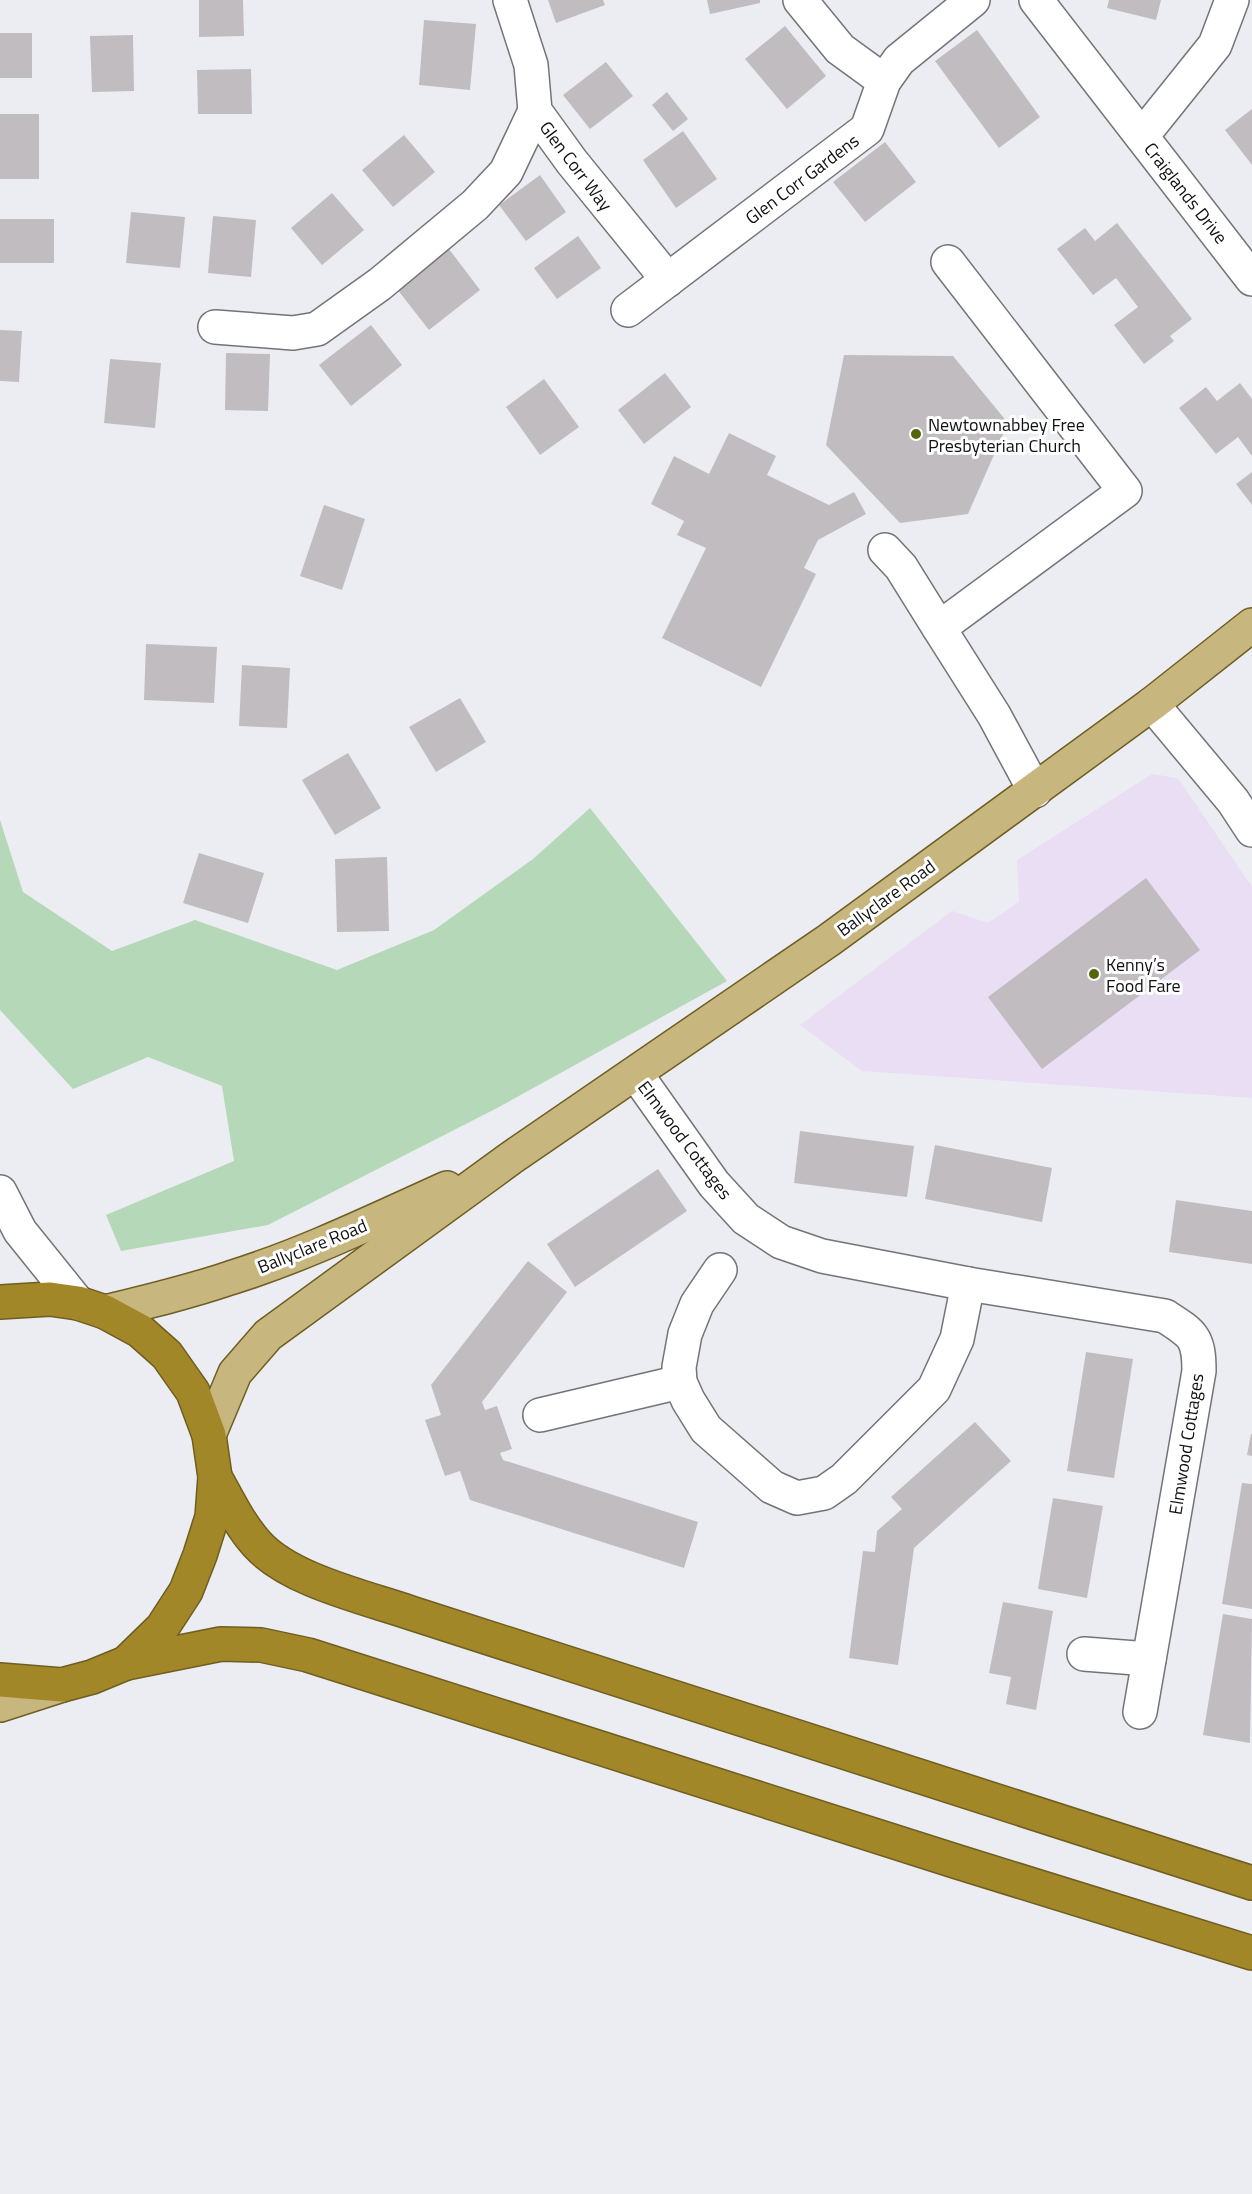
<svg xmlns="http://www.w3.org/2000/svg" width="1252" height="2194" viewBox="0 0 1252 2194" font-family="'Titillium Web',sans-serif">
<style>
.commercial{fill:#e9def3}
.green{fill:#b4d8b8}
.building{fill:#c1bcc0}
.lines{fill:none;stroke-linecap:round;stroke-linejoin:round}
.minor-casing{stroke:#737379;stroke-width:36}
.major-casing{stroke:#6f5e21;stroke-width:36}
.highway-casing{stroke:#6f5e21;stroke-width:36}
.minor{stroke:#fff;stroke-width:33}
.major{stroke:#c7b77e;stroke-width:33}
.highway{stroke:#a28728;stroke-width:33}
.poi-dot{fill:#546409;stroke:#fff;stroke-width:2}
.labels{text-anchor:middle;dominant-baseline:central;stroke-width:6;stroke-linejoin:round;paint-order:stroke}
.street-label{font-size:18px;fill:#101113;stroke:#fff}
.poi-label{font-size:18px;fill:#101113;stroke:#fff;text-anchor:start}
</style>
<rect width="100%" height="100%" fill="#ecedf3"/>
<path class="commercial" d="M1152,774L1178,778L1252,887V1098L862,1071L800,1025L952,911L988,923L1019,902L1017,860Z"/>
<path class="green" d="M590,808L727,981L499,1107L268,1225L121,1251L106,1215L234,1161L222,1086L148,1057L73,1089L0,1010V820L23,892L112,951L195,920L337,970L434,930L533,859Z"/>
<g class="building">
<path d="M199,0H243L244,36L199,37Z"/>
<path d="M548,0H603L605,5L556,23Z"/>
<path d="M707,0H760V3L710,14Z"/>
<path d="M1109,0H1161L1156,20L1107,8Z"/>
<path d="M424,20L476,24L470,90L419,85Z"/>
<path d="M785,26L826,76L787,109L745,59Z"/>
<path d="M977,30L1040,117L999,148L935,61Z"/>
<rect x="0" y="33" width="32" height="45"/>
<path d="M133,35L134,91L92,92L90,36Z"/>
<path d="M606,62L633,96L590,129L563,95Z"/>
<path d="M251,69L252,114H198L197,70Z"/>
<path d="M667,92L688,119L673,131L652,105Z"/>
<path d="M1252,109V165L1225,130Z"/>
<rect x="0" y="114" width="39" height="65"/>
<path d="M683,131L717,179L676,208L643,160Z"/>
<path d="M404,135L435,172L393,207L362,170Z"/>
<path d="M885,142L916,182L865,222L833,182Z"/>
<path d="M540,175L566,212L526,241L499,205Z"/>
<path d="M332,193L364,230L322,265L291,228Z"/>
<path d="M131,212L185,217L180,268L126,263Z"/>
<path d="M213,216L256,220L251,277L208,273Z"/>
<rect x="0" y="219" width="54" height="44"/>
<path d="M1117,223L1192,319L1170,336L1174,341L1144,364L1114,325L1138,307L1116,278L1093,295L1057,249L1085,228L1095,241Z"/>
<path d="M578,236L601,268L557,299L534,268Z"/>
<path d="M449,249L480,290L429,330L397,289Z"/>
<path d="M371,325L402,365L351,406L319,365Z"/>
<path d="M0,330L22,331L19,382L0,381Z"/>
<path d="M226,353L270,354L268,411L225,410Z"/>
<path d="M844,355L953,356L1008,423L968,514L900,523L826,445Z"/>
<path d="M110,359L161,363L155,428L104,423Z"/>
<path d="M665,373L691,407L644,444L618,410Z"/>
<path d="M544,379L579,427L540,455L506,407Z"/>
<path d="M1240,383L1252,399V456L1238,437L1216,454L1179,408L1206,387L1217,401Z"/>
<path d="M729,433L776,456L767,475L829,505L854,492L866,514L818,540L804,568L816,574L761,687L662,638L706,548L677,535L684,521L651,504L674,456L709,474Z"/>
<path d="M1252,472V505L1236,484Z"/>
<path d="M324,505L365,519L342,590L300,576Z"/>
<path d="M146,644L217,647L214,703L144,700Z"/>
<path d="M242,665L290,668L287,728L239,726Z"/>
<path d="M460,698L486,742L436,772L409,727Z"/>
<path d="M348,753L381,808L335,835L302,780Z"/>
<path d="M199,853L264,873L248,923L183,903Z"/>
<path d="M387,857L389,931L337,932L335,859Z"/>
<path d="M1146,878L1200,950L1042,1069L988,997Z"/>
<path d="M800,1131L914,1146L907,1197L794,1183Z"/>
<path d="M935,1145L1052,1168L1042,1222L925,1199Z"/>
<path d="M658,1169L687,1211L575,1287L547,1244Z"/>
<path d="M1176,1200L1252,1211V1264L1169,1252Z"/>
<path d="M528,1261L567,1292L482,1402L485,1410L497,1406L512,1449L500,1453L503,1460L698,1522L684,1568L470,1500L460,1471L445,1476L425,1420L441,1415L431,1385Z"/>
<path d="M1086,1352L1133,1359L1114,1478L1067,1471Z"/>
<path d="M975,1422L1011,1461L914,1548L898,1665L849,1658L863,1551L875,1552L877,1531L902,1509L891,1497Z"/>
<path d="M1251,1434H1252V1456L1247,1455Z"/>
<path d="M1242,1483L1252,1484V1609L1222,1604Z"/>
<path d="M1053,1498L1103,1506L1087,1598L1038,1589Z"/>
<path d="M1003,1602L1053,1611L1036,1710L1006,1704L1011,1677L989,1673Z"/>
<path d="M1223,1614L1252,1619L1250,1743L1203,1735Z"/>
</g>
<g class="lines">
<defs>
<g id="minor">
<path d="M510,0L531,65L535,111L572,162L668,280"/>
<path d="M800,0L840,49L884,81"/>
<path d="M1036,0L1252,279"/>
<path d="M1142,136L1215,45L1232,0"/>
<path d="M948,262L1125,491L939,628L994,715L1035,791"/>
<path d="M628,310L867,129L884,81L899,60L973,0"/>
<path d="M215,327L293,333L317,329L380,284L475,205L506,172L535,111"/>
<path d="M885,550L901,567L939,628"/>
<path d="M1152,704L1233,801L1252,830"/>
<path d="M636,1074L714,1184L746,1219L781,1242L822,1256L968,1284L1165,1316C1193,1334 1199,1337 1199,1371L1140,1712"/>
<path d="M0,1192L20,1231L78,1303"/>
<path d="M720,1270L697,1304L685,1334L679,1367L680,1382L688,1400L706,1429L772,1487L797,1498L824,1493L844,1479L934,1389L957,1339L968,1284"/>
<path d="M540,1415L680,1382"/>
<path d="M1084,1654L1149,1659"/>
</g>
<g id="major">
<path d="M105,1312C147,1302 189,1292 230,1278C304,1255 376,1220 447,1188"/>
<path d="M209,1435L235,1373L268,1335L511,1158L829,940L1152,704L1252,625"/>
<path d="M0,1705L62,1685"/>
</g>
<g id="highway">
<path d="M0,1302L50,1299L78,1303L105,1312L140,1331L167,1355L193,1392L209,1435L215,1477L212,1517L200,1555L186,1591L162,1628L126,1663L92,1677L62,1685L0,1680"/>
<path d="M215,1477C228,1500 239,1524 257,1544C289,1580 364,1597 411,1613L1252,1883"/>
<path d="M126,1663L221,1644L261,1645L308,1655L958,1862L1252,1953"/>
</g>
</defs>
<use href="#minor" class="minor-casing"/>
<use href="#major" class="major-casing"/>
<use href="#highway" class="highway-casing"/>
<use href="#minor" class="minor"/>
<use href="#major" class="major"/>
<use href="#highway" class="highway"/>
</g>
<g class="poi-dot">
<circle cx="916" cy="434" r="6"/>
<circle cx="1094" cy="974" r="6"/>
</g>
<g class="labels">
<g class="street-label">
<text transform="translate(576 166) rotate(53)">Glen Corr Way</text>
<text transform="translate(802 179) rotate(-37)">Glen Corr Gardens</text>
<text transform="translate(1186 193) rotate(52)">Craiglands Drive</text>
<text transform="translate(886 898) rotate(-36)">Ballyclare Road</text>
<text transform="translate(685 1140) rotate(53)">Elmwood Cottages</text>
<text transform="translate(312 1246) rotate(-22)">Ballyclare Road</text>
<text transform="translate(1186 1444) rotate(-81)">Elmwood Cottages</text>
</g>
<g class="poi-label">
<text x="928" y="424">Newtownabbey Free<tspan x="928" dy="21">Presbyterian Church</tspan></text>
<text x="1106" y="964">Kenny’s<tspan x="1106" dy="21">Food Fare</tspan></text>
</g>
</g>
</svg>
